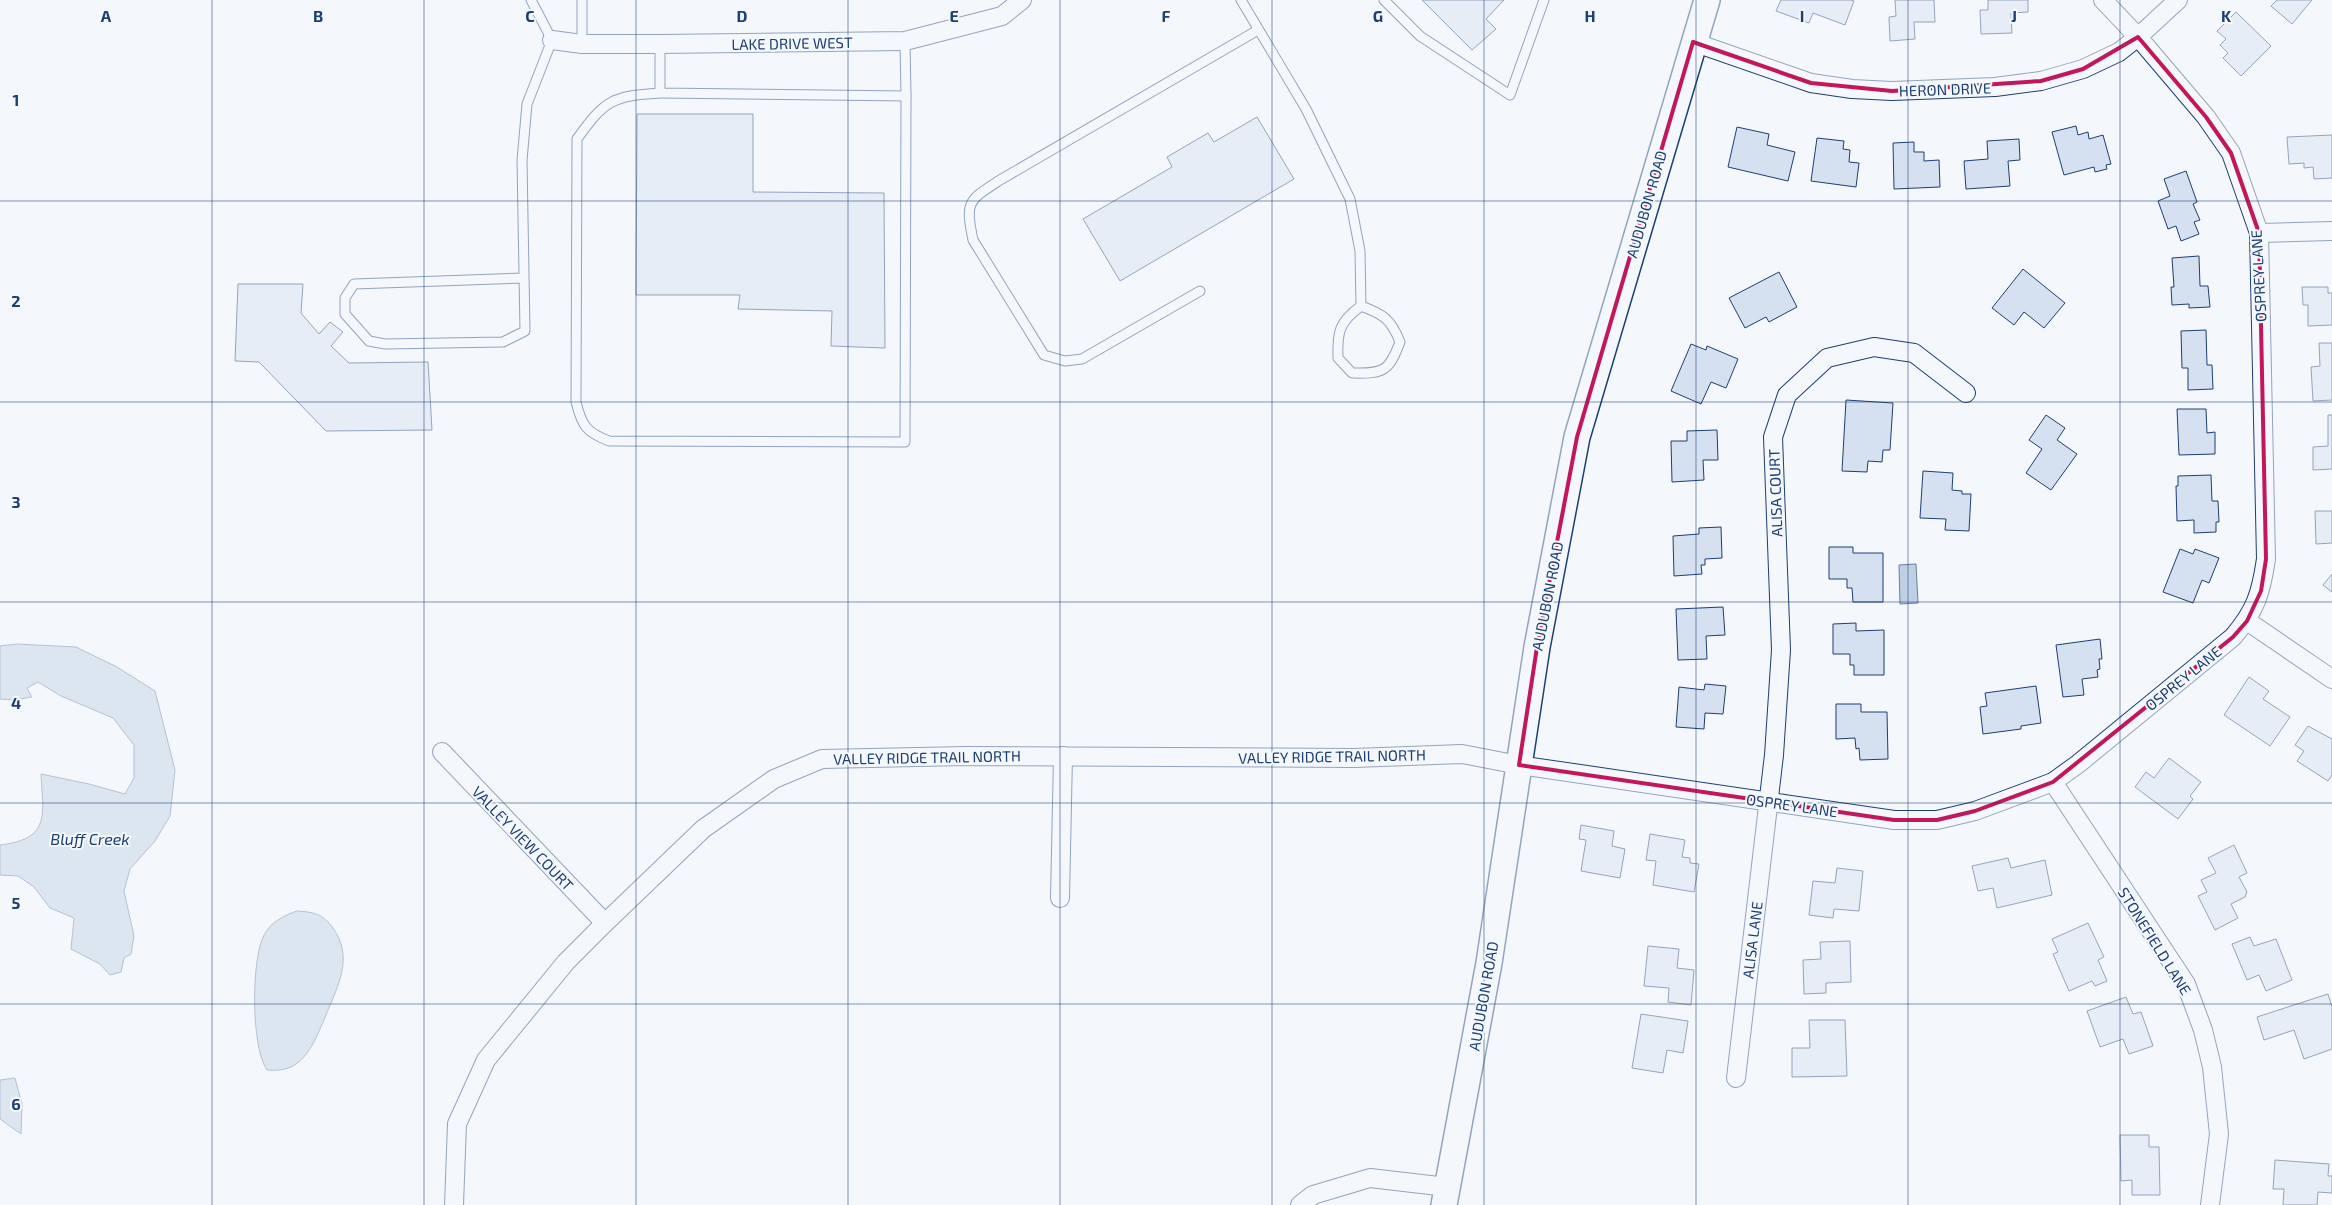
<svg xmlns="http://www.w3.org/2000/svg" width="2332" height="1205" viewBox="0 0 2332 1205" font-family="'Exo 2',sans-serif">
<style>
.water{fill:#bed0e5;stroke:#687fa3}
.building{fill:#d5e0f0;stroke:#1d3f73}
.lines{fill:none;stroke-linecap:round;stroke-linejoin:round}
.lane-casing{stroke:#1d3f73;stroke-width:11}
.street-casing{stroke:#1d3f73;stroke-width:20}
.secondary-casing{stroke:#1d3f73;stroke-width:28}
.lane{stroke:#f4f7fb;stroke-width:9}
.street{stroke:#f4f7fb;stroke-width:18}
.secondary{stroke:#f4f7fb;stroke-width:25}
.marked{fill:none;stroke:#c2185b;stroke-width:4;stroke-linejoin:round}
.grid{fill:none;stroke:#1d3f73;stroke-width:1;stroke-opacity:0.55}
.labels{text-anchor:middle;dominant-baseline:central;stroke-width:4;stroke-linejoin:round;paint-order:stroke}
.street-label{font-size:15px;fill:#1d3f73;stroke:#f4f7fb}
.water-label{font-size:16px;font-style:italic;fill:#1d3f73;stroke:#f4f7fb}
.grid-label{font-size:16px;text-anchor:middle;font-weight:bold;fill:#1d3f73;stroke:#f4f7fb;stroke-width:4;stroke-linejoin:round;paint-order:stroke}
</style>
<rect width="100%" height="100%" fill="#f4f7fb"/>
<g class="water">
<path d="M1916,564L1918,603L1900,604L1899,565Z"/>
<path d="M17,644L76,647L117,667L155,691L175,770L170,816L155,841L130,869L124,891L134,936L131,954L124,958L121,972L110,975L100,964L71,949L74,918L50,908L34,887L18,876L0,875V845C51,839 43,815 41,774L89,784L125,794L134,778V745L113,718L61,696L38,682L27,688L32,697L14,700L0,699V646Z"/>
<path d="M297,911C314,912 323,914 333,928C354,958 338,985 326,1015C319,1031 311,1054 296,1064C288,1070 277,1071 267,1070C251,1047 251,960 264,935C272,921 283,916 297,911Z"/>
<path d="M15,1078L22,1104L21,1134L0,1119V1080Z"/>
</g>
<g class="building">
<path d="M1422,0H1504L1486,19L1496,29L1472,50Z"/>
<path d="M1781,0H1851L1854,1L1845,25L1813,13L1809,23L1776,11Z"/>
<path d="M1895,0H1934L1935,22H1914L1915,39L1890,41L1889,17L1896,16Z"/>
<path d="M1988,0H2028V12L2011,13L2012,33L1981,34L1980,10H1988Z"/>
<path d="M2277,0H2312L2292,24L2271,6Z"/>
<path d="M2236,12L2271,46L2241,76L2223,58L2228,53L2220,45L2226,39L2217,31Z"/>
<path d="M637,114H753V192L884,193L885,348L831,346L832,311L738,309L740,295H636Z"/>
<path d="M1257,117L1294,179L1120,281L1083,219L1172,167L1167,157L1208,133L1214,142Z"/>
<path d="M2076,126L2078,135L2088,132L2089,139L2103,135L2111,164L2106,165L2107,169L2095,172L2094,167L2064,175L2052,132Z"/>
<path d="M1737,127L1769,134L1767,145L1795,152L1788,181L1728,167Z"/>
<path d="M2332,135V178L2314,179L2313,167L2304,168V163L2289,164L2287,137Z"/>
<path d="M1817,138L1844,141L1843,149L1850,150L1849,162L1859,163L1856,187L1811,181Z"/>
<path d="M2019,139L2020,160L2008,161L2010,186L1966,189L1964,161L1988,159L1987,141Z"/>
<path d="M1914,142V152H1924V161L1939,160L1940,187L1894,189L1893,143Z"/>
<path d="M2186,171L2197,202L2193,204L2200,220L2194,222L2199,234L2181,241L2176,226L2168,229L2158,201L2170,196L2164,179Z"/>
<path d="M2199,256L2200,286H2208L2210,307L2189,308V304L2172,305L2171,287H2174L2172,258Z"/>
<path d="M2023,269L2065,303L2044,328L2024,312L2014,325L1992,308Z"/>
<path d="M1779,272L1797,307L1769,322L1766,317L1745,328L1729,298Z"/>
<path d="M238,284H303L301,313L319,334L330,322L343,332L331,346L349,363L428,362L432,430L326,431L259,362L235,361Z"/>
<path d="M2302,287H2328V293H2332V325L2308,326V305H2303Z"/>
<path d="M2206,330L2207,365H2212L2213,389L2188,390V368H2182L2181,331Z"/>
<path d="M2319,343H2332V400L2313,401L2311,367L2320,366Z"/>
<path d="M1691,344L1706,350L1707,346L1738,359L1726,388L1711,382L1701,404L1671,391Z"/>
<path d="M1846,400L1893,403L1890,450H1883L1882,462L1868,461L1867,472L1842,471Z"/>
<path d="M2177,409H2206L2207,433L2215,432V454L2179,455Z"/>
<path d="M2046,415L2065,428L2057,440L2077,454L2051,490L2026,473L2042,449L2029,440Z"/>
<path d="M2328,415H2332V469L2313,470V447L2328,446Z"/>
<path d="M1717,430L1718,460H1703L1704,480L1672,482L1671,441H1687V431Z"/>
<path d="M1923,471L1953,473L1952,490L1962,491V494H1971L1969,531L1945,530L1946,519L1920,518Z"/>
<path d="M2211,475L2212,501H2218L2219,522H2216V532L2194,533V520L2177,521L2176,486H2178V476Z"/>
<path d="M2315,511H2332V543L2316,544Z"/>
<path d="M1721,527L1722,558L1705,559V565H1701L1702,574L1674,576L1673,536L1699,534V528Z"/>
<path d="M1829,547H1853V553H1883V602H1853L1852,588H1847V579H1829Z"/>
<path d="M2180,549L2193,554L2195,549L2219,558L2209,583L2202,580L2193,603L2163,592Z"/>
<path d="M2332,574V592L2323,585Z"/>
<path d="M1723,607L1725,635L1706,636L1707,659L1678,660L1676,609Z"/>
<path d="M1856,623V631L1884,630V675H1854V665H1850V654H1833V624Z"/>
<path d="M2100,639L2102,659H2099L2100,669L2097,670L2098,677L2082,679L2084,695L2063,697L2056,645Z"/>
<path d="M2249,677L2269,691L2263,699L2290,717L2270,746L2224,715Z"/>
<path d="M1705,684L1726,686L1723,714L1705,713L1704,729L1676,727L1679,687L1704,690Z"/>
<path d="M2036,686L2041,723L2021,726V729L1983,734L1980,707L1987,706L1985,693Z"/>
<path d="M1836,704H1861V712H1887L1888,759L1860,760L1859,748L1856,749L1855,738L1836,739Z"/>
<path d="M2308,726L2332,739V775L2328,781L2297,761L2304,751L2295,745Z"/>
<path d="M2169,758L2201,782L2190,796L2193,799L2178,819L2135,787L2146,772L2154,778Z"/>
<path d="M1581,825L1614,831L1612,846L1625,849L1620,878L1581,871L1586,840L1579,839Z"/>
<path d="M1650,834L1685,840L1682,857L1690,858V863L1699,864L1694,892L1653,885L1656,861L1646,860Z"/>
<path d="M2234,845L2247,873L2239,877L2247,892L2245,897L2231,904L2238,918L2215,930L2198,896L2207,892L2201,880L2216,873L2208,858Z"/>
<path d="M2008,858L2011,868L2045,860L2052,895L1997,908L1993,888L1978,891L1972,866Z"/>
<path d="M1837,868L1863,871L1859,911L1834,909L1833,918L1809,915L1813,881L1835,883Z"/>
<path d="M2088,923L2104,957L2098,960L2107,981L2095,986L2092,981L2069,991L2053,954L2058,952L2052,939Z"/>
<path d="M2250,937L2254,946L2276,939L2292,980L2266,991L2259,975L2247,980L2232,944Z"/>
<path d="M1850,941L1851,982L1826,983V993L1804,994L1803,960L1821,959L1820,942Z"/>
<path d="M1648,946L1679,949L1677,968L1694,970L1691,1005L1668,1002L1669,988L1644,986Z"/>
<path d="M2328,994L2332,1007V1049L2304,1059L2294,1030L2264,1040L2257,1017Z"/>
<path d="M2126,997L2133,1014L2141,1012L2153,1046L2129,1054L2123,1039L2100,1047L2087,1011Z"/>
<path d="M1641,1014L1688,1021L1683,1053L1667,1050L1663,1073L1632,1068Z"/>
<path d="M1809,1020H1845L1847,1076L1792,1077V1048H1810Z"/>
<path d="M2120,1135H2149V1147H2159L2160,1195H2132V1180L2121,1181Z"/>
<path d="M2275,1160L2329,1164L2328,1176H2332V1193L2318,1192L2317,1205H2283L2284,1189H2273Z"/>
</g>
<g class="lines">
<defs>
<g id="lane">
<path d="M1241,0L1306,109L1350,199L1360,251L1361,306"/>
<path d="M1384,0L1420,36L1510,95L1544,0"/>
<path d="M582,44V0"/>
<path d="M660,44V93L906,96L905,41"/>
<path d="M660,93C612,96 605,100 577,139L576,402C582,426 586,432 609,441L905,442L906,96"/>
<path d="M524,278L354,284L345,298V314L369,341L385,344L503,342L525,331L522,160L527,104L552,40L531,0"/>
<path d="M1200,291L1082,359L1065,361L1044,355L973,240C965,201 968,201 1000,180L1258,30"/>
<path d="M1361,306C1383,314 1391,319 1400,342C1389,371 1384,374 1352,373L1338,358C1337,332 1339,322 1361,306Z"/>
</g>
<g id="street">
<path d="M552,40L582,44H660L905,41L1002,16L1022,0"/>
<path d="M1693,42L1811,83L1852,89L1892,91L1995,87L2041,81L2083,69L2119,52L2138,37L2178,0"/>
<path d="M2259,233L2332,231"/>
<path d="M2247,621L2332,679"/>
<path d="M442,752L605,923"/>
<path d="M2053,782L2186,984L2203,1030L2212,1067L2219,1134L2210,1205"/>
<path d="M1060,898L1063,756"/>
<path d="M1736,1078L1774,755L1781,650L1773,437L1787,395L1827,358L1874,347L1914,353L1966,393"/>
<path d="M454,1205L457,1124L486,1060L566,962L605,923L703,829L774,779L822,759L966,756L1354,758L1462,754L1519,765L1894,820H1937L1975,811L2053,782L2078,764L2233,637C2256,610 2261,593 2266,559L2259,233L2231,153L2206,117L2138,37L2103,0"/>
<path d="M1300,1205L1313,1195L1370,1178L1447,1187"/>
</g>
<path id="secondary" d="M1444,1205L1489,963L1537,647L1577,437L1707,0"/>
</defs>
<use href="#lane" class="lane-casing"/>
<use href="#street" class="street-casing"/>
<use href="#secondary" class="secondary-casing"/>
<use href="#lane" class="lane"/>
<use href="#street" class="street"/>
<use href="#secondary" class="secondary"/>
</g>
<path d="M0 0H2332V1205H0ZM2138,37L2206,117L2231,153L2259,233L2266,559L2261,591L2247,621L2233,637L2053,782L1975,811L1937,820H1894L1519,765L1537,647L1577,437L1693,42L1811,83L1892,91L2041,81L2083,69Z" fill="#f4f7fb" fill-opacity=".55" fill-rule="evenodd"/>
<path class="marked" d="M2138,37L2206,117L2231,153L2259,233L2266,559L2261,591L2247,621L2233,637L2053,782L1975,811L1937,820H1894L1519,765L1537,647L1577,437L1693,42L1811,83L1892,91L2041,81L2083,69Z"/>
<path class="grid" d="M212,0V1205M424,0V1205M636,0V1205M848,0V1205M1060,0V1205M1272,0V1205M1484,0V1205M1696,0V1205M1908,0V1205M2120,0V1205M0,201H2332M0,402H2332M0,602H2332M0,803H2332M0,1004H2332"/>
<g class="labels">
<g class="street-label">
<text transform="translate(792 43) rotate(-1)">LAKE DRIVE WEST</text>
<text transform="translate(1945 89) rotate(-2)">HERON DRIVE</text>
<text transform="translate(1646 204) rotate(-74)">AUDUBON ROAD</text>
<text transform="translate(2258 276) rotate(-93)">OSPREY LANE</text>
<text transform="translate(1775 493) rotate(-92)">ALISA COURT</text>
<text transform="translate(1547 596) rotate(-79)">AUDUBON ROAD</text>
<text transform="translate(2183 678) rotate(-39)">OSPREY LANE</text>
<text transform="translate(1332 756) rotate(-1)">VALLEY RIDGE TRAIL NORTH</text>
<text transform="translate(927 757) rotate(-1)">VALLEY RIDGE TRAIL NORTH</text>
<text transform="translate(1792 805) rotate(8)">OSPREY LANE</text>
<text transform="translate(523 838) rotate(46)">VALLEY VIEW COURT</text>
<text transform="translate(1752 940) rotate(-83)">ALISA LANE</text>
<text transform="translate(2155 941) rotate(58)">STONEFIELD LANE</text>
<text transform="translate(1483 996) rotate(-80)">AUDUBON ROAD</text>
</g>
<g class="water-label">
<text x="90" y="838">Bluff Creek</text>
</g>
</g>
<g class="grid-label">
<text x="106" y="22">A</text>
<text x="318" y="22">B</text>
<text x="530" y="22">C</text>
<text x="742" y="22">D</text>
<text x="954" y="22">E</text>
<text x="1166" y="22">F</text>
<text x="1378" y="22">G</text>
<text x="1590" y="22">H</text>
<text x="1802" y="22">I</text>
<text x="2014" y="22">J</text>
<text x="2226" y="22">K</text>
<text x="16" y="106">1</text>
<text x="16" y="307">2</text>
<text x="16" y="508">3</text>
<text x="16" y="709">4</text>
<text x="16" y="909">5</text>
<text x="16" y="1110">6</text>
</g>
</svg>
